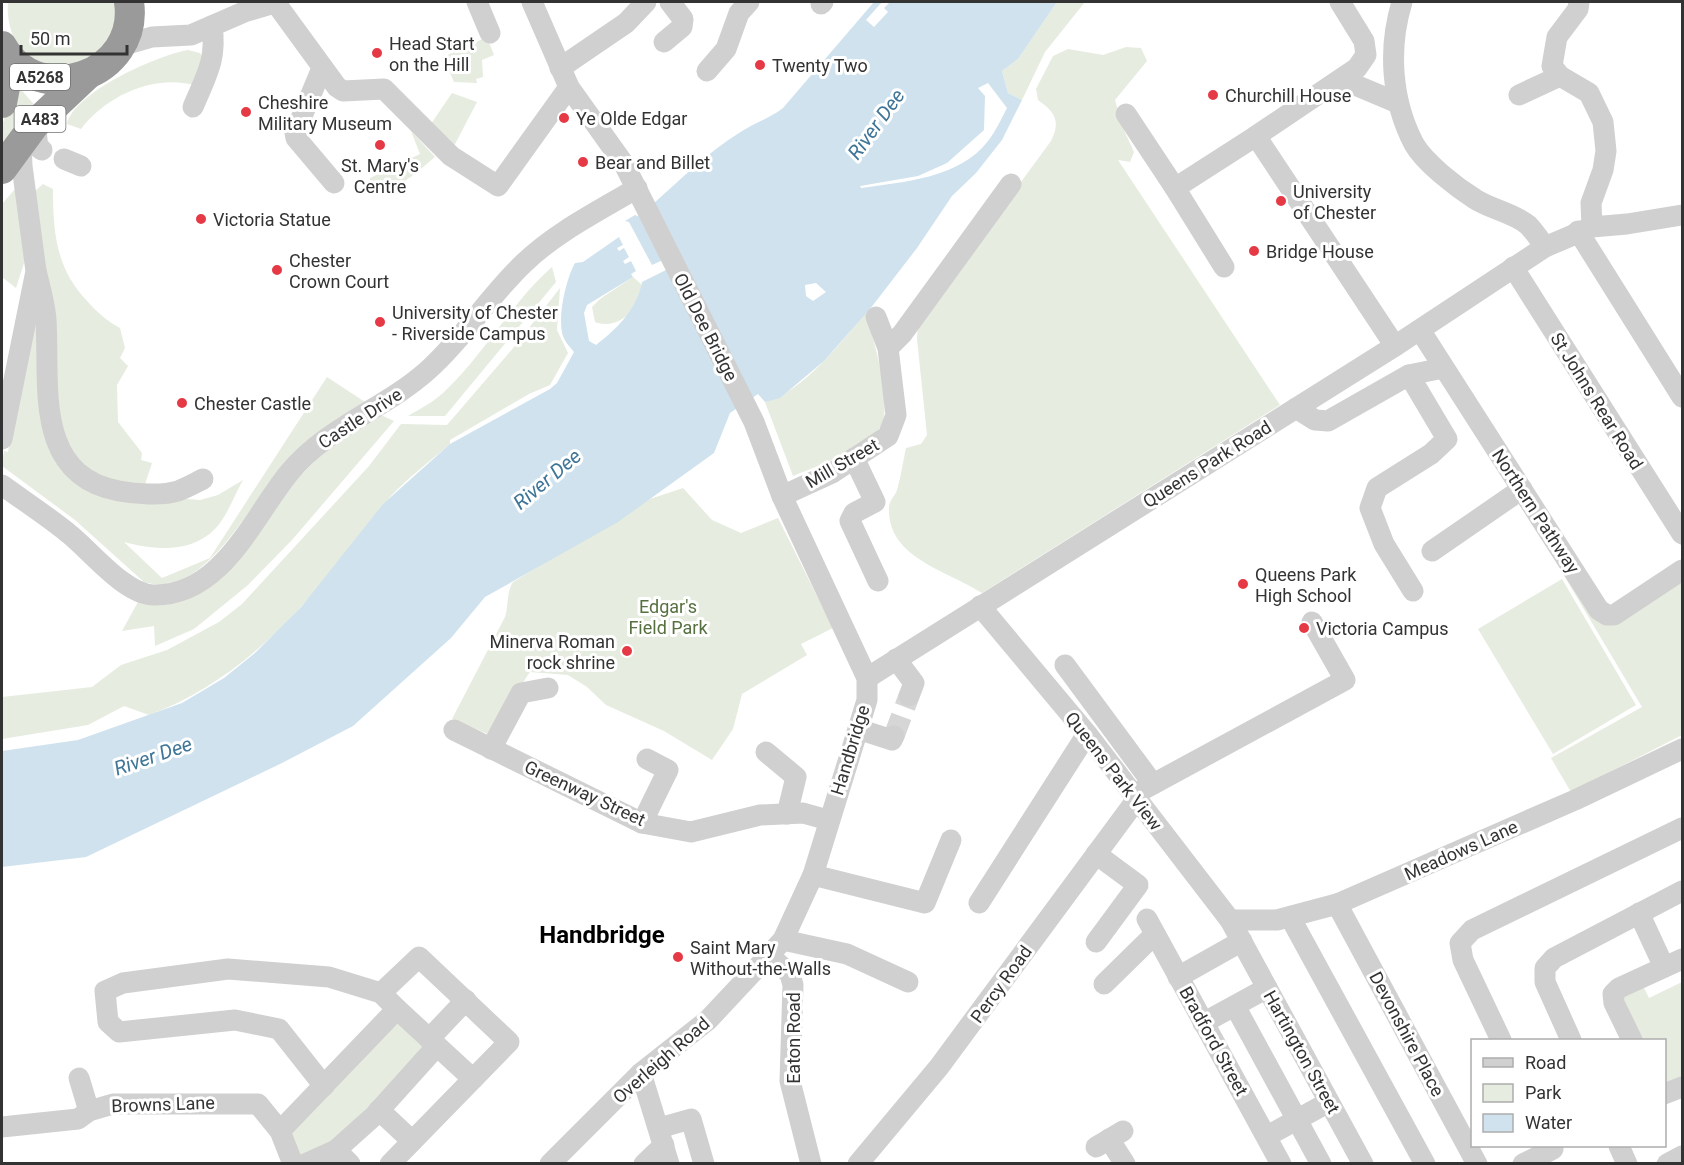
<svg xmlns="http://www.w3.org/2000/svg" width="1684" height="1165" viewBox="0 0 1684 1165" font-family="Roboto,sans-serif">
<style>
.green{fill:#e6ecdf}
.water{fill:#cfe2ee;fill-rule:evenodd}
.pier{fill:#fff}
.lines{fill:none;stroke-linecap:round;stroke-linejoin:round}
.minor-tunnel{stroke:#d6d6d6;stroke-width:21;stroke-dasharray:21 10;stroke-linecap:butt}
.minor{stroke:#d0d0d0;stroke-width:21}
.highway{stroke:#9a9a9a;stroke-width:30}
.poi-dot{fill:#e63946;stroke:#fff;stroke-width:2}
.labels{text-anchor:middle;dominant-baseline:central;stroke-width:6;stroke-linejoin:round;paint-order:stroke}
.shield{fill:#fff;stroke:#707070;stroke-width:1.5}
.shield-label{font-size:16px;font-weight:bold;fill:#333}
.poi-label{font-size:18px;fill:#333;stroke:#fff;text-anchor:start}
.street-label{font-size:18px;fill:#333;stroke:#fff}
.park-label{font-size:18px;fill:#56703f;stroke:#fff}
.water-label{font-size:20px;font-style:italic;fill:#3f7597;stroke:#fff}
.district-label{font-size:24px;font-weight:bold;fill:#000;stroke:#fff}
</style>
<rect width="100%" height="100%" fill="#fff"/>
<g class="green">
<path d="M8,2H118C117,11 118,30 113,38C108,45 93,60 86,63C81,65 73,64 67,65C28,68 5,40 8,2Z"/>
<path d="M1057,2H1085L1045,52L1022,100L1008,93L1002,71L1018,59Z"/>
<path d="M487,37L494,55L482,60L483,77L476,79L477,83L454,82L443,57Z"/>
<path d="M1126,47L1141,48L1147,61L1115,100L1123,128L1134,152L1130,162L1118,160L1280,405L982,593C947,570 886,558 889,506C890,500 895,496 897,490C901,476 903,462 906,448L921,444L927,435L917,339L918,322L1051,141C1061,121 1055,112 1038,100L1036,89L1053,56L1068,49L1103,55Z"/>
<path d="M188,50L200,53L202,57L197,86C155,73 106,96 81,129L67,124C74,92 158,55 188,50Z"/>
<path d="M17,85L38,109L2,153V125Z"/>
<path d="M452,93L477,102L454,146L431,124Z"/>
<path d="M411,131L435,157C418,171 391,197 368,193L370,178L420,154Z"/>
<path d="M43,184L53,189C53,233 56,269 88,302C97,312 108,322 120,328L125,348L120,358L128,366L117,385L118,422L142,453L141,460L152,463L145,484H102L64,446L34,192Z"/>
<path d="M16,188L27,254L16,288L2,277V204Z"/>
<path d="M552,267L556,282L445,416H408C420,409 433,402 443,393C484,355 511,303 552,267Z"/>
<path d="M633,277L641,284C641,308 619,331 595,322L592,307L600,299Z"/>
<path d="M36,286L46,426L100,492L200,500L218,495L243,480C235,494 227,516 216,528C191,554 154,550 124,542L162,578L210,558L327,377L365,402C339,423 301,448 279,472C247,507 204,600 144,582L75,520L2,466L4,451L8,452Z"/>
<path d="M560,288L557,330L568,353L550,385L529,394L450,440V444C428,463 402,482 383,505C368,522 355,542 341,559C289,626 229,685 149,715L124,706L88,725L2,739V697L92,687L121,665L167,650L219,622L242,604L369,466L401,424L447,425L514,347Z"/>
<path d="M866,313C873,335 893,407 881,426C867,449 817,466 793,476L765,402C804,391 840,343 866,313Z"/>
<path d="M381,415L394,421L292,540L248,585L194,629L155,646L154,626L122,631L138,602C155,600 181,602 197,594C240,573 259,525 289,489C315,457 346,435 381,415Z"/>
<path d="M683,488L712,520L741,533L778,518L833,628L801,644L807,655L742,694L733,729L712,760L664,731L606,705L587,687L568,675L530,672L488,734L452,719L505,617C509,605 506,593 513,582L650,499Z"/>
<path d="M1571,572L1598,619L1682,579V735L1571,792L1551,758L1642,707L1563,574Z"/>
<path d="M1562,579L1636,705L1553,754L1478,629Z"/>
<path d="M1641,982L1649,998L1682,982V1084L1665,1090L1664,1040H1635L1618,994Z"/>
<path d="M397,1018L428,1046L330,1146L297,1161L287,1132Z"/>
</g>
<g class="water">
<path d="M874,2H1057L1018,59L1002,71L1008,93L1022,100L1002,140L976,173L952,196L917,248L870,309L824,361L780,398L765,402L758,394L730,413L714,453L618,522L485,597L451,638L353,726L282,763L86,857L2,867V751L78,740L182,703L224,678L255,653L302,606L383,504L450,444L550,389L557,383L574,352C570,347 565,342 563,336C557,318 566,279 575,263L583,262L619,237L623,245L617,248L619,251L624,248L629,257L623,261L625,264L631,261L636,271L631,274L633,277L587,305L584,313L589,341L596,345C618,328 637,309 642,282L670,268L653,204C681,179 707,153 739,133C753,123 769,119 783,108ZM988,83L1007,108C1001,119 996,131 988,141C960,178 904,182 861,188L860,186L918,176L947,163L984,130L985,96L978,88ZM816,283L826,292L813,301L806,296L805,285Z"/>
<path d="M635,215L643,218L665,259L652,265L629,222L625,221Z"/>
</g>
<path class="pier" d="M882,2H890L884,8L888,12L874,27L866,20Z"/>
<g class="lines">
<path class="minor-tunnel" d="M894,736L909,696"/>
<g class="minor">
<path d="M275,2L337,87L343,91L384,89L451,156L498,186L569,87"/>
<path d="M477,2L490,33"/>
<path d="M532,2L569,87L624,164L754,422L782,496L867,678V700L813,875L783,940L708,1020L641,1073L550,1164"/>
<path d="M1402,2C1388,48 1391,100 1414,144C1425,163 1456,187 1475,199C1490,209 1514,213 1528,225C1534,231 1540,240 1545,247"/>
<path d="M1579,2L1578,9L1557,37L1552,66L1560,76L1589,93L1603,122L1606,151L1603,170L1591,203L1592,227"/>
<path d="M821,4L823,2"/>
<path d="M664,42L682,27L683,19L670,2"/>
<path d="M121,46L152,37L191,35L244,12L278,2"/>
<path d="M322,68L295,133L296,138L334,183"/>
<path d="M560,68L626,23L646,2"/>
<path d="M707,71L726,49L739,13L749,2"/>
<path d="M1341,79L1398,103"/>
<path d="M1519,95L1560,76"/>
<path d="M193,107C206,76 217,60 212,26"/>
<path d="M1126,114L1175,188"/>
<path d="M35,124L38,147L42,150"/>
<path d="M1256,136L1357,68L1366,55L1364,41L1340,2"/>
<path d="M64,159L81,166"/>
<path d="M1578,231L1682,397"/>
<path d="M1224,267L1175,188L1256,136L1395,346"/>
<path d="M1513,267L1682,534"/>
<path d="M36,271C40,287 45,304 46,320C50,385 33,475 119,491C135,494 162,496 178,491C186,488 195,483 203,479"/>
<path d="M1420,330L1599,610L1607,615H1614L1682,570"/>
<path d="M888,348L902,334L1011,184"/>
<path d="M1296,408L1315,420L1328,421L1409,375"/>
<path d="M2,439L36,271L22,166L21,142"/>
<path d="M854,458L875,502L854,513L850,521L878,581"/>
<path d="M2,485C24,501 47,516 68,533C90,550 125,595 154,595C222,596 253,517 289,473C327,427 384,409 427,371C463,339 489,296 524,263C556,232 599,211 637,188"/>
<path d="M782,496L832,473L888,436L896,415L888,348L876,317"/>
<path d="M1432,551L1522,489"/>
<path d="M1413,591L1384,544L1370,508L1377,488L1431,454L1447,439L1409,375L1443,368"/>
<path d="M980,606L1087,734L1230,920L1363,1164"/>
<path d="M896,659L914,683L909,696"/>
<path d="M1065,665L1153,784"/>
<path d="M867,678L1395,346L1545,247L1592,227L1627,224L1682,215"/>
<path d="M858,729L892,740L894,736"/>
<path d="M454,730L642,823L691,832L760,815L803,813L828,820"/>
<path d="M491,749L521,693L548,688"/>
<path d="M766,752L796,777L787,814"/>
<path d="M1133,795L1345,680L1312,622"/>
<path d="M642,823L668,770L647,759"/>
<path d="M1096,854L1138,885L1096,942"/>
<path d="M813,875L925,903L951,840"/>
<path d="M979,903L1087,734"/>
<path d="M1337,904L1477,1164"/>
<path d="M1639,913L1664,967"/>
<path d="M1290,917L1425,1164"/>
<path d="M1147,919L1281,1164"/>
<path d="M1230,920H1277L1337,904L1575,800L1682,749"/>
<path d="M783,940L847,954L908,982"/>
<path d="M770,956L790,974L793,985L790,1081L811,1164"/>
<path d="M1178,977L1242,941"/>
<path d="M1104,984L1154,935"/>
<path d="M381,993L419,957L509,1042L390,1164"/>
<path d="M1235,1006L1321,1164"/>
<path d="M1203,1023L1267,988"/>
<path d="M429,1039L466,1000"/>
<path d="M1501,1040L1463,960L1460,943L1472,930L1682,828"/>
<path d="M1571,1040L1545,982V968L1554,958L1682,891"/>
<path d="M1632,1040L1614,1003L1613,994L1619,988L1682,959"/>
<path d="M641,1073L669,1164"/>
<path d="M79,1078L89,1111"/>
<path d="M324,1086L279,1029L235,1020L119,1032L108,1022L105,991L123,983L228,969L329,977L381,993L397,1009"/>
<path d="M1664,1094L1682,1087"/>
<path d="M379,1110L412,1141"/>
<path d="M2,1127L78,1119L89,1111L113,1104H258L280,1131L293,1164"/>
<path d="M659,1128L691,1119L704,1164"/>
<path d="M280,1131L397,1009L473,1079"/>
<path d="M1267,1136L1329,1102"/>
<path d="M1109,1139L1125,1164"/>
<path d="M1619,1146L1627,1164"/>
<path d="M1096,1147L1123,1131"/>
<path d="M336,1150L350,1164"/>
<path d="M305,1164L336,1150L374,1116L437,1046"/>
<path d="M644,1164L664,1145"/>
<path d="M858,1164L939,1067L1137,799"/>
<path d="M1523,1164L1553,1149L1552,1146"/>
<path d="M1667,1164L1682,1156"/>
</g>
<g class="highway">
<path d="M2,46C38,111 140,75 129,2"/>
<path d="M2,103L6,82L3,49"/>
<path d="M2,169L35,124L86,76"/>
</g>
</g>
<g class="poi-dot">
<circle cx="377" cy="53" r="6"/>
<circle cx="760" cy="65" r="6"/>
<circle cx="1213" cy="95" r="6"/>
<circle cx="246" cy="112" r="6"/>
<circle cx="564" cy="118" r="6"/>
<circle cx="380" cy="145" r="6"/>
<circle cx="583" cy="162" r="6"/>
<circle cx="1281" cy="201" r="6"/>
<circle cx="201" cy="219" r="6"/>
<circle cx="1254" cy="251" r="6"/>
<circle cx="277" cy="270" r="6"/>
<circle cx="380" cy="322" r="6"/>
<circle cx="182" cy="403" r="6"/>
<circle cx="1243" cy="584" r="6"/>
<circle cx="1304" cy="628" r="6"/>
<circle cx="627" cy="651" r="6"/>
<circle cx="678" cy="957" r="6"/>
</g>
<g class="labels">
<g class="shield">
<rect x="10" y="64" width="60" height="26" rx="4.5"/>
<rect x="14.5" y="106" width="51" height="26" rx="4.5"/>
</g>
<g class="shield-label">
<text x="40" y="77">A5268</text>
<text x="40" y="119">A483</text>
</g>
<g class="poi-label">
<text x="389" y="43">Head Start<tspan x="389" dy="21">on the Hill</tspan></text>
<text x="772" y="65">Twenty Two</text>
<text x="1225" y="95">Churchill House</text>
<text x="258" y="102">Cheshire<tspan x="258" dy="21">Military Museum</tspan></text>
<text x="576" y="118">Ye Olde Edgar</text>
<text x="595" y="162">Bear and Billet</text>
<text x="380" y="165" text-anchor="middle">St. Mary's<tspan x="380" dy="21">Centre</tspan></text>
<text x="1293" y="191">University<tspan x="1293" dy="21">of Chester</tspan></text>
<text x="213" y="219">Victoria Statue</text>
<text x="1266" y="251">Bridge House</text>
<text x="289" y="260">Chester<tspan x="289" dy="21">Crown Court</tspan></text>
<text x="392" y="312">University of Chester<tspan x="392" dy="21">- Riverside Campus</tspan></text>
<text x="194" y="403">Chester Castle</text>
<text x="1255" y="574">Queens Park<tspan x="1255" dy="21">High School</tspan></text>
<text x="1316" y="628">Victoria Campus</text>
<text x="615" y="641" text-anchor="end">Minerva Roman<tspan x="615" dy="21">rock shrine</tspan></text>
<text x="690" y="947">Saint Mary<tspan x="690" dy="21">Without-the-Walls</tspan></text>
</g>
<g class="street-label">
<text transform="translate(706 327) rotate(63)">Old Dee Bridge</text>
<text transform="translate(1597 401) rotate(58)">St Johns Rear Road</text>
<text transform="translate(360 418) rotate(-33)">Castle Drive</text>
<text transform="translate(842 463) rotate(-30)">Mill Street</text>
<text transform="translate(1207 464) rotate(-32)">Queens Park Road</text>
<text transform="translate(1536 511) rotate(57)">Northern Pathway</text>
<text transform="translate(850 750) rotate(-73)">Handbridge</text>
<text transform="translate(1114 771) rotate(52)">Queens Park View</text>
<text transform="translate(585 793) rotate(25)">Greenway Street</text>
<text transform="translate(1461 850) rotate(-24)">Meadows Lane</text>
<text transform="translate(1001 984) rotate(-54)">Percy Road</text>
<text transform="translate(1407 1034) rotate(62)">Devonshire Place</text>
<text transform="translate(793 1038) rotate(-90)">Eaton Road</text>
<text transform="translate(1214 1041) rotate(61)">Bradford Street</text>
<text transform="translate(1302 1052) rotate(61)">Hartington Street</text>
<text transform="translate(661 1060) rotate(-41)">Overleigh Road</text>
<text transform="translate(163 1104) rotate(-2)">Browns Lane</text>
</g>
<g class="park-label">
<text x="668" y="606">Edgar's<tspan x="668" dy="21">Field Park</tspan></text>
</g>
<g class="water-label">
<text transform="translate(876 124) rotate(-54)">River Dee</text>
<text transform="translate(547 479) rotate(-40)">River Dee</text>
<text transform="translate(153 756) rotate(-19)">River Dee</text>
</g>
<g class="district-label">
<text x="602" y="935">Handbridge</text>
</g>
</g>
<rect width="1684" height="1165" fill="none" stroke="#333333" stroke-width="6"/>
<rect x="1471" y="1039" width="195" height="108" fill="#ffffff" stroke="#adadad" stroke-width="1.5"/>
<rect x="1483" y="1058" width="30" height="9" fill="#d0d0d0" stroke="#adadad" stroke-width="1.5"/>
<text x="1525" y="1069" font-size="18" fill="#333333">Road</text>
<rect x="1483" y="1084" width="30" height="18" fill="#e6ecdf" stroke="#adadad" stroke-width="1.5"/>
<text x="1525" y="1099" font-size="18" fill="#333333">Park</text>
<rect x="1483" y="1114" width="30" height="18" fill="#cfe2ee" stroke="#adadad" stroke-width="1.5"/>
<text x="1525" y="1129" font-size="18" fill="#333333">Water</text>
<path d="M21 45v9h106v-9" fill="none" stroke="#333333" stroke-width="3"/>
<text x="30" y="45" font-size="18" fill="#333333" stroke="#ffffff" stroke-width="4.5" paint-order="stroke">50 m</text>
</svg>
